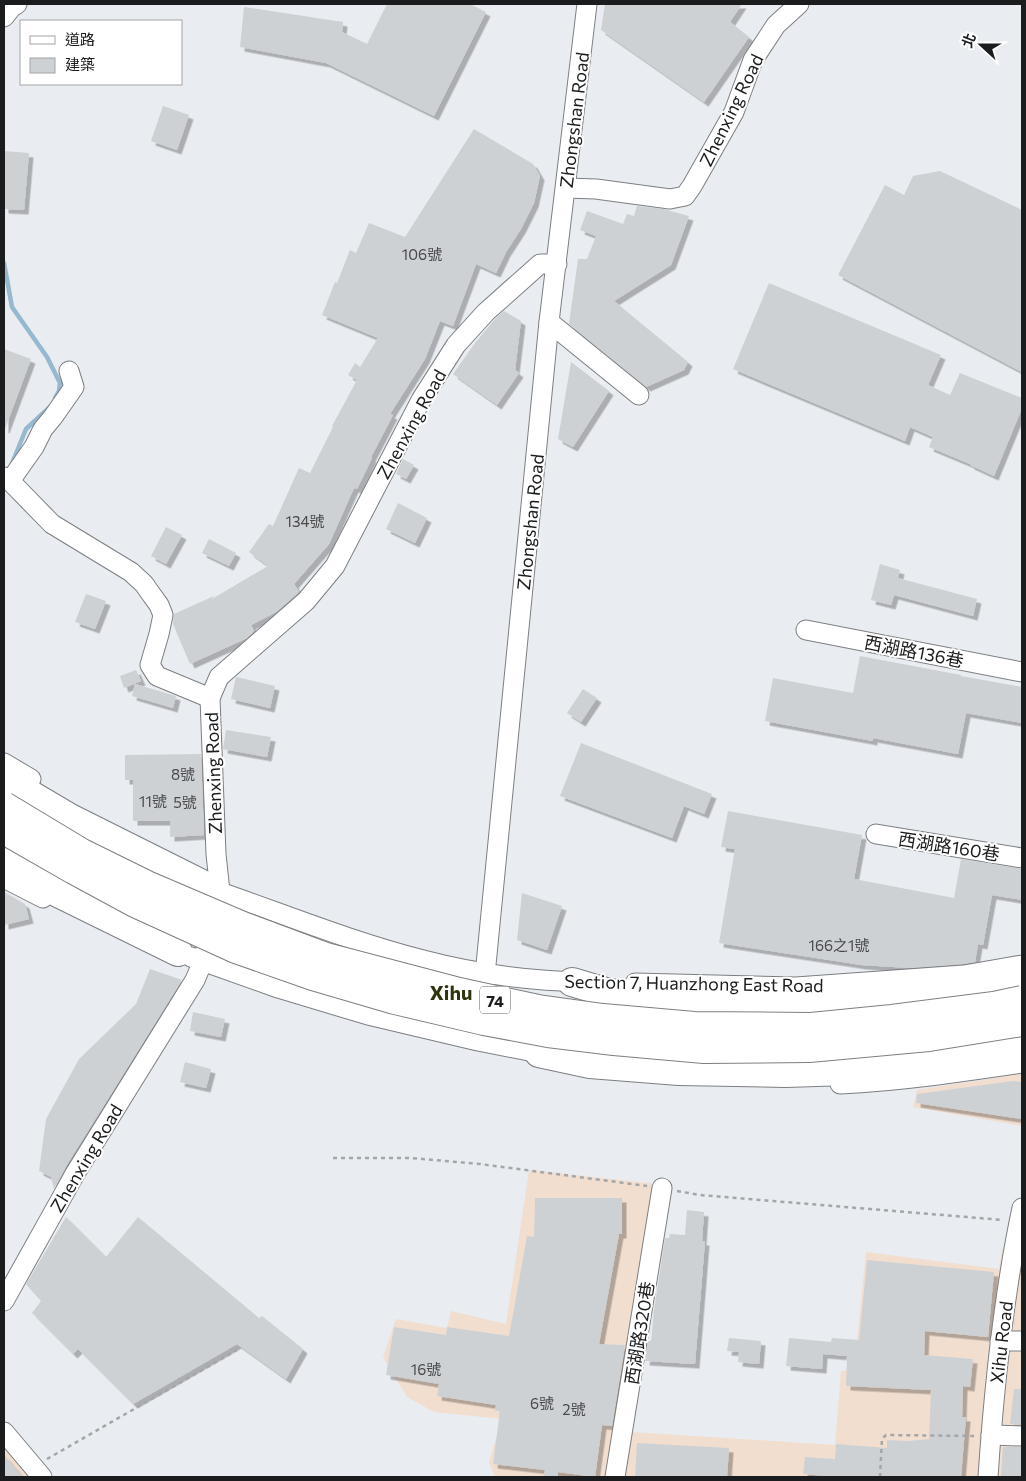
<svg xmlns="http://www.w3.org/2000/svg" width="1026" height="1481" viewBox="0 0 1026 1481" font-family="Commissioner,'Noto Sans TC',sans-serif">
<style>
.industrial{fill:#f2decf}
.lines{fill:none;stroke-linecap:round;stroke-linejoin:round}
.stream{stroke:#96b9cf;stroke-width:4.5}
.building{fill:#ced1d4;filter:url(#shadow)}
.minor-casing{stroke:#7c7f82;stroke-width:21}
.highway-casing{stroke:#7c7f82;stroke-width:30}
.path{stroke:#a4a6a9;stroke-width:2.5;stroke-dasharray:4 4;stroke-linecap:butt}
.minor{stroke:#fff;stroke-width:19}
.highway{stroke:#fff;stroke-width:28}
.highway-bridge-casing{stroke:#7c7f82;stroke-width:30;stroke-linecap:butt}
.highway-bridge{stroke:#fff;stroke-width:28}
.labels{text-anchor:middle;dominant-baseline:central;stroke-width:4;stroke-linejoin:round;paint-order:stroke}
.number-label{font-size:15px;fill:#48494b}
.shield{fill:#fff;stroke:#5f6061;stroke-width:1}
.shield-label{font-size:16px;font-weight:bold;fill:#1b1c1d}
.street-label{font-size:18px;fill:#1b1c1d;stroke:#fff}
.quarter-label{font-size:20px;font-weight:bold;fill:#2d350e;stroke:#fff}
</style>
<defs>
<filter id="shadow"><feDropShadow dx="4.5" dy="4.5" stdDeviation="0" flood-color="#0004"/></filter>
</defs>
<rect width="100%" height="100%" fill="#e9ecf0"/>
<g class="industrial">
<path d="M1022,1074V1126L913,1107L917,1090Z"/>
<path d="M529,1170L657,1184L616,1431L835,1445L841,1371L854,1370L866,1252L999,1269L1002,1249H1022V1477H495L489,1462L502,1419L434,1412L407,1397L383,1357L396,1319L447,1328L451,1311L506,1324Z"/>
<path d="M4,1446L32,1477H4Z"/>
</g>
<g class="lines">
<g class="stream">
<path d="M4,263L12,307L47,357L60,383L59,391L55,398"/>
<path d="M11,466L26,429L52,405"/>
</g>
</g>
<g class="building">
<path d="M387,4H470L486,12L434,116L326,63L240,47L244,7L343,22L342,32L367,44Z"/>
<path d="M605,4H742L730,22L749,37L704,102L601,30Z"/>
<path d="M163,106L189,115L177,150L151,141Z"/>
<path d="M474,129L533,164L540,176L534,203L521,229L506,252L496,273L476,264L453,326L440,321L425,359L390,414L393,415L371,457L372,458L357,489L354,488L329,544L294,584L299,592L276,612L251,625L254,631L247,638L190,664L173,624L174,614L214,596L212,599L268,566L249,552L269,524L273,526L299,468L310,473L333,427L332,426L357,380L348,375L355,363L360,367L378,338L322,315L335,282L337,283L350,250L356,253L369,223L405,237Z"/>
<path d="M4,151L29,153L24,210L4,209Z"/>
<path d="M940,171L1022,210V372L838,275L885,185L904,195L913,176Z"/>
<path d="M637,206L663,209L689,216L671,265L614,301L688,362L684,370L646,387L569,324L578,259H587L596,236L580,230L587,211L623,224L627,214L634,216Z"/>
<path d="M769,283L941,355L928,385L950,395L960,373L1022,398V408L994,476L970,465V464L929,447L933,437L910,427L905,441L733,369Z"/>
<path d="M504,311L521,321L515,370L519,373L497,405L453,374L475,343L495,319Z"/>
<path d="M4,349L31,359L5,429H4Z"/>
<path d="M571,362L609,391L573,447L558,439Z"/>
<path d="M403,459L414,465L406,479L396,474Z"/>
<path d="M398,503L427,518L415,543L386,529Z"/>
<path d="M166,527L182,535L166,564L151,556Z"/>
<path d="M209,539L236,553L229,566L202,553Z"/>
<path d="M880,564L900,570L898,578L977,599L973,616L894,595L891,605L871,600Z"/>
<path d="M86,594L106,601L95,629L75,622Z"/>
<path d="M860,656L961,675V676L1022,687V723L966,713L958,754L873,738V741L765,721L773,678L853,693Z"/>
<path d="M136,670L141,681L124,688L120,676Z"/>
<path d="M236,677L275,686L270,708L231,699Z"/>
<path d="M135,684L176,696L173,708L132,696Z"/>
<path d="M583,689L597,698L581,722L567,713Z"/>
<path d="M226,730L271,737L267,757L223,749Z"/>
<path d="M581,743L712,794L704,814L684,806L672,838L560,796Z"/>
<path d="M201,754L204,835L170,837V821H133V780H125V755Z"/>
<path d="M728,811L862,835L854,879L954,898L961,859L1022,869V900L992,895L983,945L978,944L975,962L963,964L910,968L862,965L719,943L735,849L721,847Z"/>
<path d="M4,892L25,904L29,919L4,925Z"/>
<path d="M522,893L562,906L547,950L517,940Z"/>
<path d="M150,969L182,980L66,1166L54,1189L51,1177L39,1171L46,1119L79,1059L136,1004Z"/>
<path d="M193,1012L225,1019L221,1037L190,1031Z"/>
<path d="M185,1062L211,1069L206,1088L180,1082Z"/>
<path d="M1013,1081L1022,1082V1119L916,1103L917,1094Z"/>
<path d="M535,1198H622V1234H619L599,1344L625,1345L612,1426L602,1425L595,1477L558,1472V1477H544L545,1470L493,1464L500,1411H495L496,1405L437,1396L439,1384L386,1375L394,1327L446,1335L447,1327L509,1336L527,1236L534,1237Z"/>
<path d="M687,1210L704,1212L702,1241H705L695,1364L645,1361L648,1341H651L654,1310L665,1238H669L670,1234L685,1235Z"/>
<path d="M66,1217L106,1257L138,1217L259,1318L262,1316L303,1349L286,1379L237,1344L133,1404L78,1349L73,1354L32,1313L41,1301L26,1284Z"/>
<path d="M867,1260L994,1272L988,1337L925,1331L924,1355L973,1359L970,1387L963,1386L962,1417H966L961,1477H838L803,1474L805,1457L835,1459L836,1444L887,1448V1440L908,1441L929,1439L931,1390L846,1386L847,1356L823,1354L822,1369L786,1366L789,1338L831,1342L832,1338L859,1340Z"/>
<path d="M729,1338L761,1341L759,1364L738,1362L739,1352L727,1351Z"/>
<path d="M1014,1389H1022V1425L1010,1424Z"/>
<path d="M637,1443L729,1448L727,1477H635Z"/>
<path d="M1003,1447H1022V1477H1001Z"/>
<path d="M4,1455L23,1477H4Z"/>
</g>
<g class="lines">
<defs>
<g id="minor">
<path d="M4,17L12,7L17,4"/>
<path d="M566,188L596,189L670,199L685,196L692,186L734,112L753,60L776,25L799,4"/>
<path d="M549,322L639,395"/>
<path d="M4,477L10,481L52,524L131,572L144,584L151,594L159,605L163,615L159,634L150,665L157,676L210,698"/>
<path d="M10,481L34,447L43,429L53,417L74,387L69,371"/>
<path d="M806,630L1022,672"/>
<path d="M4,763L31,779"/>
<path d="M876,834L1022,858"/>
<path d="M4,878L43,898"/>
<path d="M210,886L214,890C284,914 352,942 423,960C476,974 531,981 585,982"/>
<path d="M191,957L278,988L368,1015L478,1041L539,1053L549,1057"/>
<path d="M635,983L796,987L964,975L1022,965"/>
<path d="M484,985L549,322L587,4"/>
<path d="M840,1084C901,1081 962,1072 1022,1063"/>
<path d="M4,1301L76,1172L195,980L203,961L220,892L216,854L210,698L219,677L306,601L335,566L421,400L456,345L486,312L540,264H557"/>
<path d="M1000,1341H1022"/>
<path d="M4,1432L42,1477"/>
<path d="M991,1435L1022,1436"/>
<path d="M615,1477L662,1188"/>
<path d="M988,1477C994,1387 1003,1297 1022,1208"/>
</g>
<g id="highway">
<path d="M4,779L70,818L214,890"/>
<path d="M4,861L58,893L178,952"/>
<path d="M572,982L609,993L738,1003L839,1001L915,996L981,988L1022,980"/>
<path d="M539,1053L590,1064L679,1071L785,1073L849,1071L922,1063L1022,1049"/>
</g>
</defs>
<use href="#minor" class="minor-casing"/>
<use href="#highway" class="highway-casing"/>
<g class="path">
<path d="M333,1158H411L480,1164L647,1186"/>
<path d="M677,1191L700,1195L1003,1220"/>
<path d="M47,1459L237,1350"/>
<path d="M880,1477L882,1439L886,1435L974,1436"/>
</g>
<use href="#minor" class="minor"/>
<use href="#highway" class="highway"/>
<defs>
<g id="highway-bridge">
<path d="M4,806L82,853L147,885L243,926L326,957L459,992L538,1009L603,1018L694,1026L811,1027L892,1019L994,1006L1022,1000"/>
<path d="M4,830L74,870L135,903L236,949L313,976L395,1000L484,1021L548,1033L614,1041L704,1049L809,1048L929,1037L1022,1022"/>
</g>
</defs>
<use href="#highway-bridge" class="highway-bridge-casing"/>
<use href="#highway-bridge" class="highway-bridge"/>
</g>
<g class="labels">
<g class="number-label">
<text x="422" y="254">106號</text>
<text x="305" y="521">134號</text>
<text x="183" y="774">8號</text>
<text x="153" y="801">11號</text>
<text x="185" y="802">5號</text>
<text x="839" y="945">166之1號</text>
<text x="426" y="1369">16號</text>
<text x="542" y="1403">6號</text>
<text x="574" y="1409">2號</text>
</g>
<rect class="shield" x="480" y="986.5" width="30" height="27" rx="4"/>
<g class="shield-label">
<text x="495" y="1000">74</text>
</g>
<g class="street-label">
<text transform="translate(731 110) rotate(-64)">Zhenxing Road</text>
<text transform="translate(574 120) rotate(-83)">Zhongshan Road</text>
<text transform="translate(411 424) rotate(-61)">Zhenxing Road</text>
<text transform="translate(530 522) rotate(-84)">Zhongshan Road</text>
<text transform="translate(914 651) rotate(11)">西湖路136巷</text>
<text transform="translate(213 773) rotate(-92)">Zhenxing Road</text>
<text transform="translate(949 846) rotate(9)">西湖路160巷</text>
<text transform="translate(694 983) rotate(1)">Section 7, Huanzhong East Road</text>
<text transform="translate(86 1158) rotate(-59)">Zhenxing Road</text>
<text transform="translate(639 1333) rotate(-81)">西湖路320巷</text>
<text transform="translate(1001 1342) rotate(-83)">Xihu Road</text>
</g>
<g class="quarter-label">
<text x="451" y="992">Xihu</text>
</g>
</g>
<rect width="1026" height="1481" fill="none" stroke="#1b1c1d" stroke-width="10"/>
<rect x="20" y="20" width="162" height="65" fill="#ffffff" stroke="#a4a4a5"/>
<rect x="30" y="36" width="25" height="8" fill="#ffffff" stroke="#a4a4a5"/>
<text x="65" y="45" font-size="15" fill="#1b1c1d">道路</text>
<rect x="30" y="58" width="25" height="15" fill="#ced1d4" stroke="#a4a4a5"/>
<text x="65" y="70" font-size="15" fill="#1b1c1d">建築</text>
<g transform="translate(981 45) rotate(291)" stroke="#ffffff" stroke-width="4" paint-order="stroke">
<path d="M0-4L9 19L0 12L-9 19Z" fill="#1b1c1d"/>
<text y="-8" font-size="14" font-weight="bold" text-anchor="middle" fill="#1b1c1d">北</text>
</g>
</svg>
